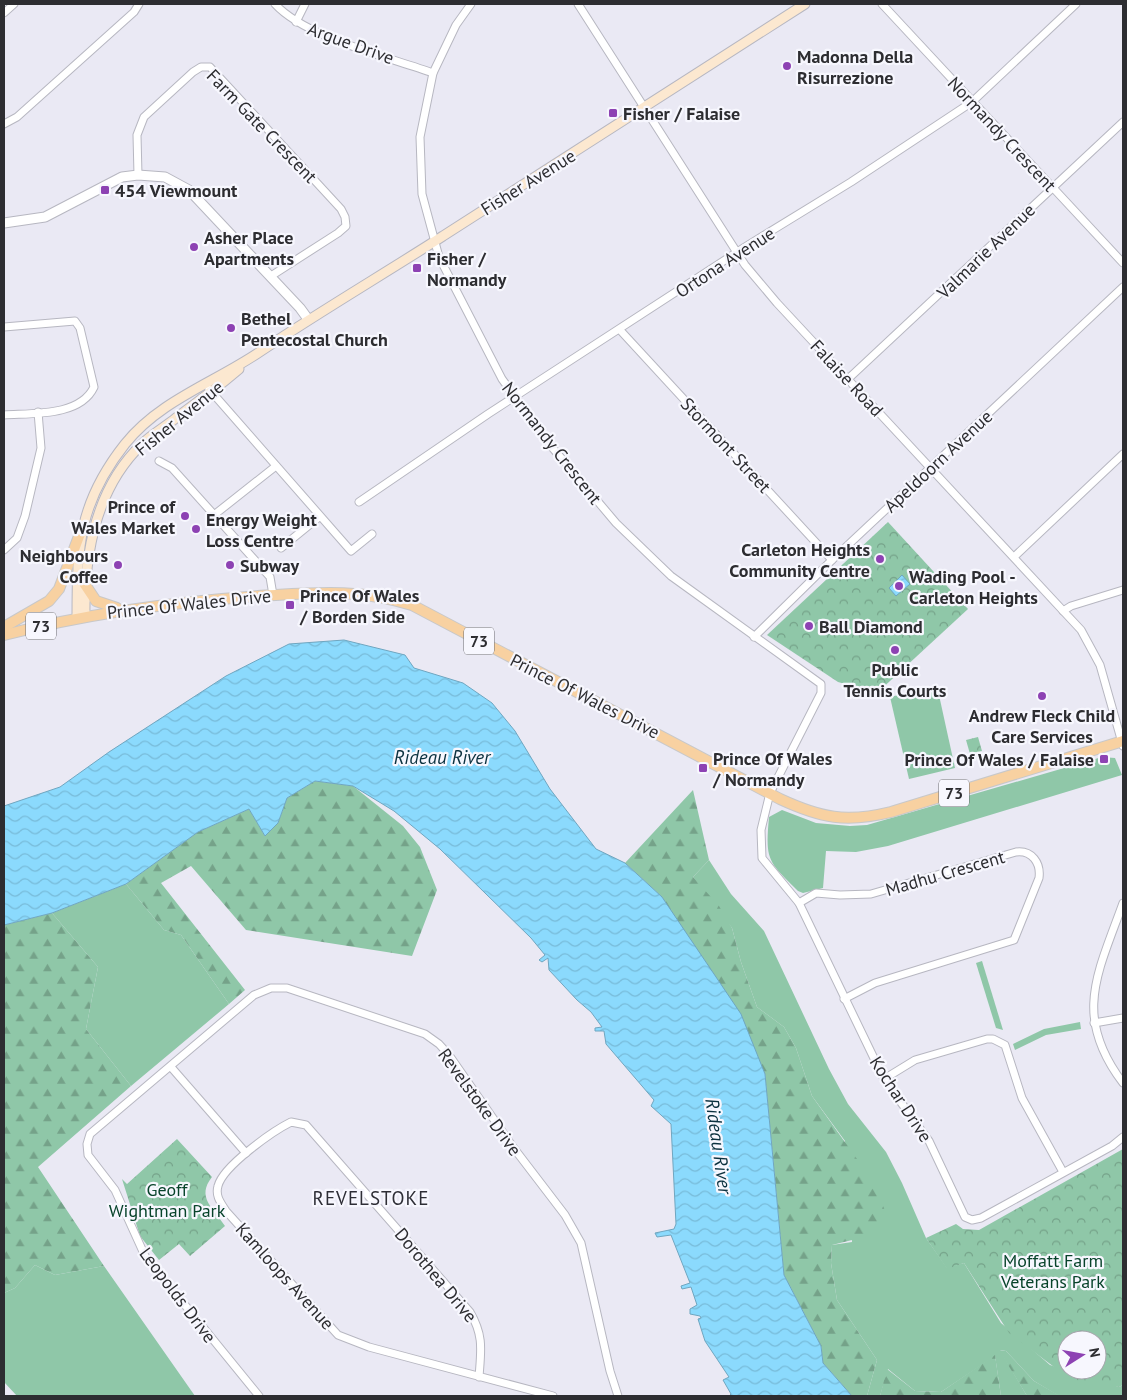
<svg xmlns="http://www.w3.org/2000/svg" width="1127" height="1400" viewBox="0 0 1127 1400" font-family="'PT Sans',sans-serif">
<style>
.grass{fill:#8fc7a8}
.forest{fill:url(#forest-firs)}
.park{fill:url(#park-crowns);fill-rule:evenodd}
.water{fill:url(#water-waves);stroke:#6fa6c0}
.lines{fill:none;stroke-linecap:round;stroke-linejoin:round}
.minor-casing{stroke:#b7b7c1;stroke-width:9}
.tertiary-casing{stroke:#b7b7c1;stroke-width:11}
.secondary-casing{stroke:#b7b7c1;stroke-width:11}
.primary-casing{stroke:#c8c8c9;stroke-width:12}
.minor{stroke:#fff;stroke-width:7}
.tertiary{stroke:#fff;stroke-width:9}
.secondary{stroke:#fce8d0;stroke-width:9}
.primary{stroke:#f8d1a1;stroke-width:10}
.poi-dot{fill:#8d42b3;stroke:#f7f7fe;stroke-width:2}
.labels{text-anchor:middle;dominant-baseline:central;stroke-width:4.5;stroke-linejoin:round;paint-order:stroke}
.shield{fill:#f7f7fe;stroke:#6a6a6e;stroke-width:1}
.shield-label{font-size:16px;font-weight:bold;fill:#2d2d31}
.street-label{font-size:18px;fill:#2d2d31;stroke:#f7f7fe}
.poi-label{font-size:18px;font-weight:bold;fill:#2d2d31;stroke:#f7f7fe;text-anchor:start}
.park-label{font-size:18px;fill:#07432a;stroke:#f7f7fe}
.water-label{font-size:19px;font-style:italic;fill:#0b313f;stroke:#f7f7fe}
.neighbourhood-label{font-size:19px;letter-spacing:1px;fill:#2e2e36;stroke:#f7f7fe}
</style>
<defs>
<pattern id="forest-firs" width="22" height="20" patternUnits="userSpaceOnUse" patternTransform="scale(1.25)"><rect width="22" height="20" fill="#8fc7a8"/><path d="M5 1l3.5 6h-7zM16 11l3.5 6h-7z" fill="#75a289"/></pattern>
<pattern id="park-crowns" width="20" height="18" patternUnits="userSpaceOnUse" patternTransform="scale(1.25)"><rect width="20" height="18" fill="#8fc7a8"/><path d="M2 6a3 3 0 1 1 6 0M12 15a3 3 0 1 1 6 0" fill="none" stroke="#75a289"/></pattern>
<pattern id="water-waves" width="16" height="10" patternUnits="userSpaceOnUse" patternTransform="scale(1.25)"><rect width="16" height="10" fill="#8bdafd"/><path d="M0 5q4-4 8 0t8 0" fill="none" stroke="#78bbd9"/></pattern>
</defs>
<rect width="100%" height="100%" fill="#eae9f4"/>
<g class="grass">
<path d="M937,686L955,768L909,779L890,697Z"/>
<path d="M1102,757L1115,758L1122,775L888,846L856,852L826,851L823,888L803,893L798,891C768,861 765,861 769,817L782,810L816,823L850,826L867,825Z"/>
<path d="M709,860L731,894L764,931L829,1069L848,1104L886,1152L902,1183L926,1238L947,1268L964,1263L1001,1323L1050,1365L1119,1387L1123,1385V1396H1059L1034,1381L1006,1351L1000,1350L1027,1396H1001L995,1356L941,1392L915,1391L888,1369L880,1396H867L877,1360L837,1300L831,1263L832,1245L852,1242L845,1141L812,1096L796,1048L784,1027L757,1007L741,962L732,928L693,877Z"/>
<path d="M126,884L164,930L181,935L229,1004L131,1086L86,1029L98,967L52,913Z"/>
<path d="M982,961L1003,1030L996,1028L976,963Z"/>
<path d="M1080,1022L1081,1029L1046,1035L1015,1050L1013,1044L1044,1029Z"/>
<path d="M35,1265L55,1275L104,1266L195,1396H17L4,1382V1293L15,1288Z"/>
</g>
<g class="forest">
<path d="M315,781L353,786L403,826L420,847L437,890L412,956L246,930L191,866L161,883L245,990L229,1004L181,935L164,930L126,884L198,832L249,809L265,836L278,823L287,798Z"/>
<path d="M693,790L709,860L693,877L719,906L732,928L741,962L757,1007L784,1027L796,1048L812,1096L872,1180L889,1220L880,1233L832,1245L831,1263L837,1300L877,1360L867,1396H852L823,1363L821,1346L784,1275L765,1074L662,897L625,863Z"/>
<path d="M52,913L98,967L86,1029L131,1086L38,1167L104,1266L55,1275L35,1265L15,1288L4,1293V925Z"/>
<path d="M999,1350L1006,1351L1034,1381L1060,1396H1027Z"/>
<path d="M995,1355L1001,1396H880L887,1369L915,1391L941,1392Z"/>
</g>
<g class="park">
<path d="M888,522L968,609L877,693L838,682L767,635Z"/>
<path d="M978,737L982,751L970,754L966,740Z"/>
<path d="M177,1139L212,1177C196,1197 213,1208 225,1226L190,1256L179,1244L159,1260L140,1236L122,1179L127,1184Z"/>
<path d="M1123,1149V1385L1119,1387L1079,1381L1062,1373L1009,1333L964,1263L947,1269L926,1238L956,1224L963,1229L979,1230ZM1067,1340H1097V1370H1067Z"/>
</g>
<g class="water">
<path d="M902,575L910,584L896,596L889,588Z"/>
<path d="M344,640L405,655L414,668L463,683L492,703L515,731L550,789L596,849L625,863L662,897L741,1014L765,1074L784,1275L821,1346L823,1363L852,1396H729L731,1394L723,1380L729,1377L705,1341L698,1319L701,1318L700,1316L690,1314V1309L697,1305L691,1287L682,1289L681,1286L690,1283L671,1235L657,1237L655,1233L674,1229L676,1224L671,1124L651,1106L654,1100L606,1044L604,1031H595V1028L602,1027L591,1012L577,1000L549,970L548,958L542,962L539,960L545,955L531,938L440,849L394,811L353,786L315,781L287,798L278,823L265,836L249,809L198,832L126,884L52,913L4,925V806L60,787L109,752L226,676L289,644Z"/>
</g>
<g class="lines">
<defs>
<g id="minor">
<path d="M275,4C306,38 389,57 433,73"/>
<path d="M471,4L456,25L433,73L420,137L422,194L439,257L502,379L551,446L616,523L671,576L821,684V693L770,793L761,830L762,858L799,903L884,1079L929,1141L965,1217L972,1220L981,1218L1112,1146L1123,1137"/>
<path d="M578,4L745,265L777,303L1081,630L1100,665L1123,746"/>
<path d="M882,4L1123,263"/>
<path d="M4,13L14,4"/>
<path d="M296,22L305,4"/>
<path d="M4,124L17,117L134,12L139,4"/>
<path d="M138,175L137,135L144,117L193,72L201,67H210L341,209L345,217L346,226L338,233L271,276"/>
<path d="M4,327L75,321L80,328L94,387C80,417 31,413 4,415"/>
<path d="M620,330L832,560"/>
<path d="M848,379L1123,122"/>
<path d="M209,389L351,551L372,534"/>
<path d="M159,461L172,468L270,577L273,595"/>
<path d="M359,502L488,414L745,247L851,182L972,102L1076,4"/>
<path d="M214,515L276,466"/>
<path d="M281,548L319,517"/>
<path d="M4,550L17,538L25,516L41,448L38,412"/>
<path d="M1014,557L1123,454"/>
<path d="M1063,611L1071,606L1123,590"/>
<path d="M754,637L832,560L1123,287"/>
<path d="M799,903L816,893L840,895L871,894L1016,852C1032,850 1041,863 1039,878L1014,940L875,983L844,999"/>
<path d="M1123,903C1098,973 1072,1016 1123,1083"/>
<path d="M1094,1023L1123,1018"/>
<path d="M171,1067L246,1153"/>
<path d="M884,1079L915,1060L987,1039H993L1005,1045L1022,1098L1063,1172"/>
<path d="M479,1377C481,1350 484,1336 470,1312L306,1125L291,1122C273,1131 223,1166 218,1186C215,1196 221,1203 226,1211L338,1335L369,1347L553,1396"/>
<path d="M259,1396L145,1256L115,1190L88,1155L87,1144L90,1134L254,995L271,988H287L425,1034L439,1044L449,1055L513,1147L565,1215L581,1243L610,1371L618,1396"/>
</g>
<path id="tertiary" d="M4,223L45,217L122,177L138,175L165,177L189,190L300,308L308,319"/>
<g id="secondary">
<path d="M85,616C84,554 95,489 142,444C152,434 165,427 176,418C198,402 219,386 239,369"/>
<path d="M77,617C77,545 79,502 125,444C160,400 216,382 261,351C321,311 382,275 443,236C564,159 685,82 805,4"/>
</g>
<g id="primary">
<path d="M84,583L96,601L117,608"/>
<path d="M4,627L49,601L59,589L81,531"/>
<path d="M4,635C88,613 172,602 258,596C314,593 357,588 412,605L780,799C821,818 846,823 891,812L1123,741"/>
</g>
</defs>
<use href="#minor" class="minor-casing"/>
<use href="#tertiary" class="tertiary-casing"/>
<use href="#secondary" class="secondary-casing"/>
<use href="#primary" class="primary-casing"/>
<use href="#minor" class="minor"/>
<use href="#tertiary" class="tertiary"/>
<use href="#secondary" class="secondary"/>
<use href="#primary" class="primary"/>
</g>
<g class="poi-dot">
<circle cx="787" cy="66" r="5"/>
<rect x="608" y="108" width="10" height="10" rx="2.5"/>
<rect x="100" y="185" width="10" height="10" rx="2.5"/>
<circle cx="194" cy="247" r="5"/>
<rect x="412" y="263" width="10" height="10" rx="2.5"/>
<circle cx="231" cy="328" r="5"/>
<circle cx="185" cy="516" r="5"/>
<circle cx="196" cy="529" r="5"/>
<circle cx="880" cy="559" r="5"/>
<circle cx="118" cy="565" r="5"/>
<circle cx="230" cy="565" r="5"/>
<circle cx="899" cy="586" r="5"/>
<rect x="285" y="600" width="10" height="10" rx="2.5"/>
<circle cx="809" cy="626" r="5"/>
<circle cx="895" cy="650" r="5"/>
<circle cx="1042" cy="696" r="5"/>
<rect x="1099" y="754" width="10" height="10" rx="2.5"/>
<rect x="698" y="763" width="10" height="10" rx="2.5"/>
</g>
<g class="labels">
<g class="shield">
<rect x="26" y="612.5" width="30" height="27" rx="4"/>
<rect x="464" y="627.5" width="30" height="27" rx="4"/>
<rect x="939" y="779.5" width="30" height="27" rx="4"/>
</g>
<g class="shield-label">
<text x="41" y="626">73</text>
<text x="479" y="641">73</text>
<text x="954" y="793">73</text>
</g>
<g class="street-label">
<text transform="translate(351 43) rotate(20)">Argue Drive</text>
<text transform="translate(262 126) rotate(46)">Farm Gate Crescent</text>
<text transform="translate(1002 134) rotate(47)">Normandy Crescent</text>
<text transform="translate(528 182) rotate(-32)">Fisher Avenue</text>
<text transform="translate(986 251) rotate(-44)">Valmarie Avenue</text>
<text transform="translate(725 262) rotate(-33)">Ortona Avenue</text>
<text transform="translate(847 378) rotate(47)">Falaise Road</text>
<text transform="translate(179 418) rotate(-39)">Fisher Avenue</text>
<text transform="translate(552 443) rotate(52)">Normandy Crescent</text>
<text transform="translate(726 445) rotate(47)">Stormont Street</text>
<text transform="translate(938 461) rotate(-43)">Apeldoorn Avenue</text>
<text transform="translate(189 604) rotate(-6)">Prince Of Wales Drive</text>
<text transform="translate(585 696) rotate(27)">Prince Of Wales Drive</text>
<text transform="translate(945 873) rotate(-16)">Madhu Crescent</text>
<text transform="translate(901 1099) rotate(57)">Kochar Drive</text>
<text transform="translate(480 1102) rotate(54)">Revelstoke Drive</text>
<text transform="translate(436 1275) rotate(50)">Dorothea Drive</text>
<text transform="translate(285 1276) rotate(48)">Kamloops Avenue</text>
<text transform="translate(178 1295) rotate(53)">Leopolds Drive</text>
</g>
<g class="poi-label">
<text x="797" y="56">Madonna Della<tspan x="797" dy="21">Risurrezione</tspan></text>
<text x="623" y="113">Fisher / Falaise</text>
<text x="115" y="190">454 Viewmount</text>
<text x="204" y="237">Asher Place<tspan x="204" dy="21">Apartments</tspan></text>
<text x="427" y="258">Fisher /<tspan x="427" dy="21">Normandy</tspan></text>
<text x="241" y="318">Bethel<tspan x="241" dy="21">Pentecostal Church</tspan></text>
<text x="175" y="506" text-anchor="end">Prince of<tspan x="175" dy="21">Wales Market</tspan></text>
<text x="206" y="519">Energy Weight<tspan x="206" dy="21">Loss Centre</tspan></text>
<text x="870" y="549" text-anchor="end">Carleton Heights<tspan x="870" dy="21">Community Centre</tspan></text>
<text x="108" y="555" text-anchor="end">Neighbours<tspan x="108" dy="21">Coffee</tspan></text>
<text x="240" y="565">Subway</text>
<text x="909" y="576">Wading Pool -<tspan x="909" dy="21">Carleton Heights</tspan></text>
<text x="300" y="595">Prince Of Wales<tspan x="300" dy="21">/ Borden Side</tspan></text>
<text x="819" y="626">Ball Diamond</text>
<text x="895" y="669" text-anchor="middle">Public<tspan x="895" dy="21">Tennis Courts</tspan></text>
<text x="1042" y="715" text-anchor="middle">Andrew Fleck Child<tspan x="1042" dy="21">Care Services</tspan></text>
<text x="713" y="758">Prince Of Wales<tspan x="713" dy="21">/ Normandy</tspan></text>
<text x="1094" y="759" text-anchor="end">Prince Of Wales / Falaise</text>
</g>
<g class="park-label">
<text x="167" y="1189">Geoff<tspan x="167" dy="21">Wightman Park</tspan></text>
<text x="1053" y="1260">Moffatt Farm<tspan x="1053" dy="21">Veterans Park</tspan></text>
</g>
<g class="water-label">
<text x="442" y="757">Rideau River</text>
<text transform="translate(719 1146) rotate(82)">Rideau River</text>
</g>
<g class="neighbourhood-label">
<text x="371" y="1198">REVELSTOKE</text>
</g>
</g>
<rect width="1127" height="1400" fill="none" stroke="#2d2d31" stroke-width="10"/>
<g transform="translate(1082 1355) rotate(79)"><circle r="24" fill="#f7f7fe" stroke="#a6a6ac"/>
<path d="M0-4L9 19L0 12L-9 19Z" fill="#8d42b3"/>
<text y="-8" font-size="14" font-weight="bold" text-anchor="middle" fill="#2d2d31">N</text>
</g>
</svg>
